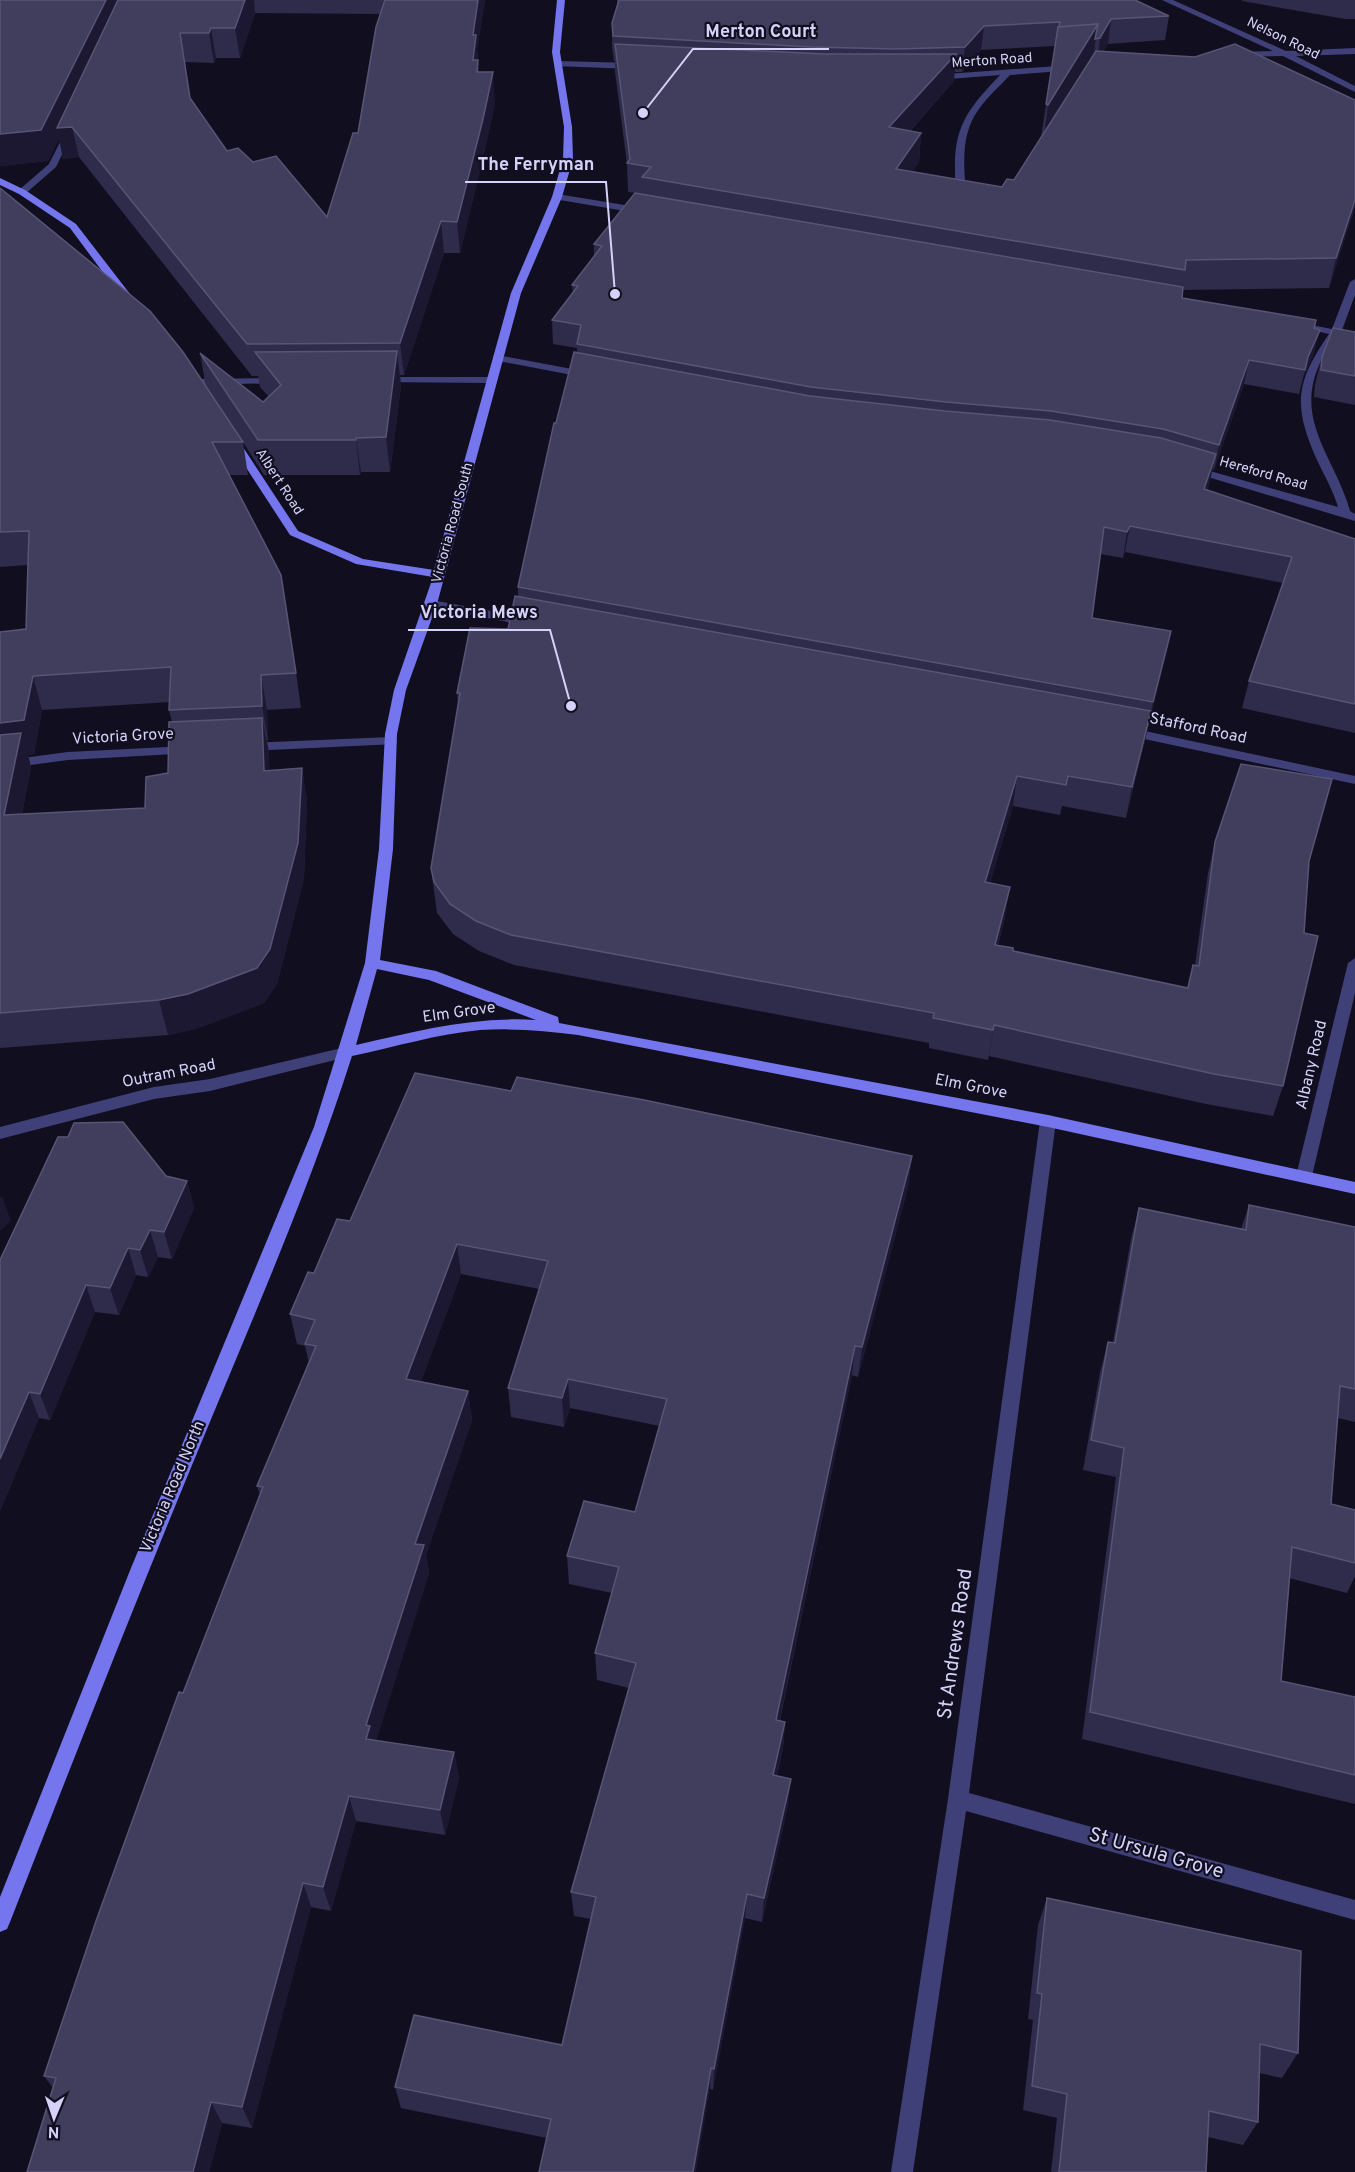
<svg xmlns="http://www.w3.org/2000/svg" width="1355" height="2172" viewBox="0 0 1355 2172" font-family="Overpass,sans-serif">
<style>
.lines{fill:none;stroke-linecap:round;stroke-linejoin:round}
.minor{fill:#404078;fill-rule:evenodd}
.secondary{fill:#7576ee;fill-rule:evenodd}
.wall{fill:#2f2b4a;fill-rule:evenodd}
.shaded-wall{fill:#1c1831}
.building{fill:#413d5d;stroke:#585475;stroke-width:1.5}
.labels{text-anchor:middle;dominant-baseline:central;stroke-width:4.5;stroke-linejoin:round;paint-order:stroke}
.far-street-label{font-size:14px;fill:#d5d2f9;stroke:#110f1f}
.street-label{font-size:16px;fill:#d5d2f9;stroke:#110f1f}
.near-street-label{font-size:20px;fill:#d5d2f9;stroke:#110f1f}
.leader{fill:none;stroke:#d5d2f9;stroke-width:2}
.callout-dot{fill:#d5d2f9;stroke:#110f1f;stroke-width:2}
.callout-label{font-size:18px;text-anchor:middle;font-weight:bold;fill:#d5d2f9;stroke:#110f1f;stroke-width:4.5;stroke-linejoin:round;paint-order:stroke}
</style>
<rect width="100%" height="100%" fill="#110f1f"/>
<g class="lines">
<g class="minor">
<path d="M1162,0H1173L1286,51L1355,48V54L1296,56L1355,86V92L1283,56L1235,57V53L1238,52L1273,51Z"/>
<path d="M558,61L633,63L637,66L633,69L555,66L554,64Z"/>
<path d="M1071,65L1074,66V70L1010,75C1000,86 988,96 979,109C960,134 964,166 966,195L958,197C955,189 955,178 955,169C954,124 971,106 1000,75L936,80L933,79V75Z"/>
<path d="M66,130L73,132L56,167L25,194H19V190L49,164Z"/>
<path d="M557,194L643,208L648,211L643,214L554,199V195Z"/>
<path d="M1355,279V295L1342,330L1355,333V339L1338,336C1332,344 1324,353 1320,363C1293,421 1336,459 1350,511L1355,514V521L1188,471V467L1192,466L1338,507C1333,490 1325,477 1317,460C1293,406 1295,383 1329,334L1291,325L1296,322L1332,329L1350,282Z"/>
<path d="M497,355L588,372L593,375L588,378L493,360V356Z"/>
<path d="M381,377H492L497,380L492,383L377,382V378Z"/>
<path d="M279,378L283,379V383L195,385L190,382L195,379Z"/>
<path d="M431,600L530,618L536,622L530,626L427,607L425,604Z"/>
<path d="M1126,727L1355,776V784L1121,734L1120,731Z"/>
<path d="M391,737L397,741L396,744L247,751L241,747L247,743Z"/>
<path d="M187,746L193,750L192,753L68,760L0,769V761L68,752Z"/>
<path d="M1355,958V993L1312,1176L1310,1180H1298L1296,1176L1348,963Z"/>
<path d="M346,1047L351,1048L353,1052L351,1056L210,1091L154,1099L0,1139V1127L154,1087L210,1079Z"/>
<path d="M1048,1115L1053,1117L1056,1121L969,1793L1355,1900V1920L966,1811L913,2172H891L948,1799L1040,1121L1043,1117Z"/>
</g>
<g class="secondary">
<path d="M557,0H565L560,52L572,127L573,159L562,197L521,293L437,604L406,690L397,734L393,849L380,960L436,971L558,1017L559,1023L1048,1115L1355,1182V1194L1048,1127L578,1035C546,1031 513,1028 480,1030C437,1034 395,1047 352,1056C307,1197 246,1333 190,1470C128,1620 69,1771 10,1922L7,1929L0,1932V1897L131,1568L314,1127L365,963L379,849L385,734L394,690L433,577L356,564L290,535L230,443L235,440L239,441L298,531L363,559L434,570L511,293L552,197L563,159L564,127L552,52ZM377,969L429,980L536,1020C474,1016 416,1031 356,1045Z"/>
<path d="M0,178L25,190L76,224L130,294V298H122L70,228L19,194L0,185Z"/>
</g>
</g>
<g class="wall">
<path d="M0,0H485L477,49L478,60L479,72L495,103L485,149L460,253H444L404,375H400L401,385L390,472H361L360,475H264L243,442L248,475H229L287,610L301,708L267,710L268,740L266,741L269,752V770L302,768L307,802L304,878L277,984L264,1003L196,1029L168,1035L0,1048V632L26,629L28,565L0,567V188L206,387L200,353L263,402L269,397L260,387L258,376H252L79,157L63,159L59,138L48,161L0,166ZM255,13L380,14L358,133L327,217L253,162L227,151L190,99L185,62L214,63L216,58H240ZM170,702L169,710L172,722L168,773L145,808L22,814L31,767L28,755L34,754L42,710Z"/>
<path d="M617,0H1135L1169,16L1165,40L1108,44L1103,51L1355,207L1329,288L1183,290L1182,298L1314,329V353L1303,378L1299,394L1244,384L1214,470L1213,469L1207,491L1355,539V733L1242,708L1249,681L1283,583L1125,552L1123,558L1100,554L1092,618L1171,631L1165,658L1126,818L1062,806L1060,815L1013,806L990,883L1005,917L998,946L1013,951L1187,988L1193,965H1195L1208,873L1215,842L1309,861L1283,1086L1273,1116L1206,1104L989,1056L988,1060L929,1048V1043L514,965L479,951L453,934L437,913L431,868L458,705L457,693L508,629L518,596V587L556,423L577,353V348L553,344L552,320L573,293L572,285L594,256V244L635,193L628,192L627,164L615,72V61H614L612,47V23L617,6ZM1055,46L1041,137L1014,180L1002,187L912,171L919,162L921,133L910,131L954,81V72H962L981,50Z"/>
<path d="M1242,0H1355V19H1345L1242,1Z"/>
<path d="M1355,332V405L1314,397L1315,385L1322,357Z"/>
<path d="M511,1091L912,1156L908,1187L858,1377L852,1375L780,1720L785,1722L783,1748L777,1776L788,1805L762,1922L745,1918L713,2090L710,2089L547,2138L401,2108L395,2087L562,2045L591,1919L574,1916L571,1892L629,1688L597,1680L595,1653L612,1593L569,1584L567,1556L635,1512L660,1426L570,1408L564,1427L511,1417L508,1388L539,1289L461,1274L421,1381L468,1391L472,1420L426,1555L429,1573L376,1740L454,1752L459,1778L445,1835L356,1821L331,1911L311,1907L252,2128L222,2123L209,2172H27L53,2088L44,2076L183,1693L260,1495L257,1486L309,1363L305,1346L297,1344L290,1314L314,1273L350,1221Z"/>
<path d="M166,1176L187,1181L194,1208L172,1259L158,1257L148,1277L136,1275L119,1315L95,1312L50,1420L39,1418L0,1511V1260Z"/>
<path d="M1249,1205L1355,1227V1422L1338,1418L1331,1504L1355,1510V1576L1347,1593L1289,1578L1281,1681L1355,1697V1804L1082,1739L1116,1477L1083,1470L1100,1372L1108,1342H1113L1131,1239L1139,1208L1241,1229Z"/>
<path d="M1047,1898L1298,2053L1282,2078L1259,2073L1258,2122L1243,2145L1208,2137L1206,2172H1051L1057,2118L1023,2110L1033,2020L1028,2019L1038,1925Z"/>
</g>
<g class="shaded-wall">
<path d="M106,0H117L119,13L72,127L79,157L63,159L59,138L48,161L0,166V134Z"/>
<path d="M245,0H254L255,13L240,58L235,28Z"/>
<path d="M478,0H485L477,49L480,90L473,60V35Z"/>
<path d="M1111,19L1108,44L1097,63L1100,38Z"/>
<path d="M1098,24L1091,72L1042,155L1048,105Z"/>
<path d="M984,26L981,50L962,72L965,47Z"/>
<path d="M211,28L216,58L214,63L209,33Z"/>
<path d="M956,54L954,81L887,156L889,127Z"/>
<path d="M493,72L495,103L485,149L460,253L457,222Z"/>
<path d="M921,133L919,162L894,198L896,169Z"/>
<path d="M1355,200V207L1329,288L1336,258Z"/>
<path d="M441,221L444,253L404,375L400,343Z"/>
<path d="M1320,330L1314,353L1303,378L1308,357Z"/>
<path d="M397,351L401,385L390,472L386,437Z"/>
<path d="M1249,360L1244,384L1214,470L1219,445Z"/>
<path d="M356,438L361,472L360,475L356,440Z"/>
<path d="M1216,454L1210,480L1198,516L1204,489Z"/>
<path d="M1130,526L1125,552L1123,558L1127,532Z"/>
<path d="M281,575L287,610L301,708L296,673Z"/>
<path d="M1171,631L1165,658L1148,729L1153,702Z"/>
<path d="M261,675L267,710L268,740L262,706Z"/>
<path d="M33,676L42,710L34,754L28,755L31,767L15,850L4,815L0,759V723Z"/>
<path d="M1151,711L1145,741L1126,818L1132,787Z"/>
<path d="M262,718L269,752L270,805L264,771Z"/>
<path d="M302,768L307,802L304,878L277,984L264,1003L196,1029L168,1035L159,1000Z"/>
<path d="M1017,776L1013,806L981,913L985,882Z"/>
<path d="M1010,887L1005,917L990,975L995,945Z"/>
<path d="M994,1025L989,1056L988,1060L993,1030Z"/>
<path d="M912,1156L908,1187L858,1377L862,1347Z"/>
<path d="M187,1181L194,1208L172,1259L164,1232Z"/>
<path d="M2,1196L11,1221L0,1231V1198Z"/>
<path d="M150,1230L158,1257L148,1277L140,1250Z"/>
<path d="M457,1244L461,1274L411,1408L406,1379Z"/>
<path d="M128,1248L136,1275L119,1315L110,1288Z"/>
<path d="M86,1285L95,1312L50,1420L40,1394Z"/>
<path d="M855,1346L852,1375L774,1746L776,1720Z"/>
<path d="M568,1379L570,1408L564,1427L562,1398Z"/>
<path d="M468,1391L472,1420L426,1555L429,1573L375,1745L366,1739V1725L415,1544Z"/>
<path d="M29,1392L39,1418L0,1511V1459Z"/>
<path d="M785,1722L783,1748L771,1800L773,1775Z"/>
<path d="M454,1752L459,1778L445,1835L440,1810Z"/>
<path d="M791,1779L788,1805L762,1922L764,1898Z"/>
<path d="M349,1796L356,1821L331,1911L323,1887Z"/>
<path d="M303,1883L311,1907L252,2128L242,2107Z"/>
<path d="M747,1894L745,1918L713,2090L714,2069Z"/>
<path d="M711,2068L710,2089L696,2172H693Z"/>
<path d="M211,2102L222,2123L209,2172H193Z"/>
</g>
<g class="building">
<path d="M0,0H106L41,130L0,134Z"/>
<path d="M118,0H245L235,28H211L209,33H180L190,98L227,151L238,148L253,162L276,156L327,217L353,133H358L376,27L385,0H478L473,35H476L473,60H478L477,72H493L483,119L457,222L441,221L400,343L247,344L72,127L57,128Z"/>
<path d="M619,0H1135L1169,16L1111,19L1100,38L1095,39L1098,24L1059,27L1060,22L984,26L965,47L896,49L811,47L613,36L612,23Z"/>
<path d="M1098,24L1048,105L1046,104L1058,27Z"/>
<path d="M615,44L824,54H956L889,127L921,133L896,169L1002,187L1007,179L1014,180L1096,51L1195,57L1235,44L1355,100V200L1336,258L1186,260L1185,270L642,177L651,167L627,163L630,159Z"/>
<path d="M0,188L150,311L183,352L243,442H212L281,575L296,673L261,675L262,706L169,710L171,667L33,676L24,720L0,723V632L26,629L29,531L0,532Z"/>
<path d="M635,193L1183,287L1182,298L1316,320L1314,328L1320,330L1308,357L1305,370L1249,360L1219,445L1163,429L1051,411L946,402L811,387L577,344L581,325L552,320L578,286L572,285L602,246L594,244Z"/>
<path d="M1333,328L1355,332V376L1321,370L1322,357Z"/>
<path d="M397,351L386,437L356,438V440H258L200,353L263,402L281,385L255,352Z"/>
<path d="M574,352L810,396L945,411L1050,420L1161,438L1216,454L1204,489L1355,539V704L1249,681L1292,557L1130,526L1127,532L1104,527L1092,618L1171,631L1153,702L518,587L554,423H556Z"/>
<path d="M515,596L1151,711L1132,787L1068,776L1066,785L1017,776L985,882L1010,887L995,945L1013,948V951L1188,988L1193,965L1199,966L1215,842L1241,764L1332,779L1309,861L1304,933L1318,936L1283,1086L1214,1074L994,1025L993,1030L933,1018L934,1013L511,935L476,921L450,904L434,882L431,868L460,693H457L470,628L508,629Z"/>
<path d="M262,718L264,771L302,768L298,843L270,949L257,968L188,994L159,1000L0,1013V735L21,733L4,815L145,808L146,777L168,773L169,722Z"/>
<path d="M415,1073L511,1091L517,1077L644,1100L912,1156L862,1347L855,1346L776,1720L785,1722L773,1775L791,1779L764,1898L747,1894L714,2069L711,2068L693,2172H539L551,2119L395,2087L414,2015L562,2045L596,1897L571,1892L636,1663L595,1653L619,1567L567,1556L584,1501L635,1512L667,1399L568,1379L562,1398L508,1388L548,1261L457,1244L406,1379L468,1391L415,1544L424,1545L366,1725L370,1726L366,1739L454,1752L440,1810L349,1796L323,1887L303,1883L242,2107L211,2102L193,2172H27L56,2078L44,2076L96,1921L179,1692L183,1693L263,1487L257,1486L316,1346L305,1344L315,1320L290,1314L308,1272L314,1273L337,1219L350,1221Z"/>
<path d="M123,1122L166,1176L187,1181L164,1232L150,1230L140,1250L128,1248L110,1288L86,1285L40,1394L29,1392L0,1459V1260L58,1137H68L74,1123Z"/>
<path d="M1249,1205L1355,1227V1389L1340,1386L1331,1504L1355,1510V1563L1292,1547L1281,1681L1355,1697V1775L1090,1712L1124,1448L1091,1440L1108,1342L1115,1343L1139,1208L1246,1230Z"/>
<path d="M1047,1898L1301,1951L1298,2053L1260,2044L1258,2122L1209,2111L1206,2172H1059L1067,2094L1032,2086L1042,1994L1037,1993Z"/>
</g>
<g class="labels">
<g class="far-street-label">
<text transform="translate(1283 39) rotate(26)">Nelson Road</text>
<text transform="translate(992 61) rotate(-4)">Merton Road</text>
<text transform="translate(1263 474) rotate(16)">Hereford Road</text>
<text transform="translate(279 482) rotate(57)">Albert Road</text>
<text transform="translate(453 523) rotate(-75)">Victoria Road South</text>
</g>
<g class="street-label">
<text transform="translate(1198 729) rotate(12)">Stafford Road</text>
<text transform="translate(123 737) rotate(-3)">Victoria Grove</text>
<text transform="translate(459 1013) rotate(-8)">Elm Grove</text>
<text transform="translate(1312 1065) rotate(-77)">Albany Road</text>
<text transform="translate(169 1074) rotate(-11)">Outram Road</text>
<text transform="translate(971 1087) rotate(11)">Elm Grove</text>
<text transform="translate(173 1487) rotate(-67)">Victoria Road North</text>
</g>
<g class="near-street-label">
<text transform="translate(956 1644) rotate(-82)">St Andrews Road</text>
<text transform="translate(1156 1854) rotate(16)">St Ursula Grove</text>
</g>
</g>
<path class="leader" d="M643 113L693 49H829M615 294L606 182H465M571 706L550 630H408"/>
<g class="callout-dot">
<circle cx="643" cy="113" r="6"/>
<circle cx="615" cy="294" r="6"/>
<circle cx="571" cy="706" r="6"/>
</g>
<g class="callout-label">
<text x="761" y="37">Merton Court</text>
<text x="536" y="170">The Ferryman</text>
<text x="479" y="618">Victoria Mews</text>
</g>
<g transform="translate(54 2118) rotate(182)" stroke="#110f1f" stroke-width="4.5" paint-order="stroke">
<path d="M0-4.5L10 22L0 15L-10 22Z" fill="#d5d2f9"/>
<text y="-9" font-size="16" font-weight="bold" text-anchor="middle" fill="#d5d2f9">N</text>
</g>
</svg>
